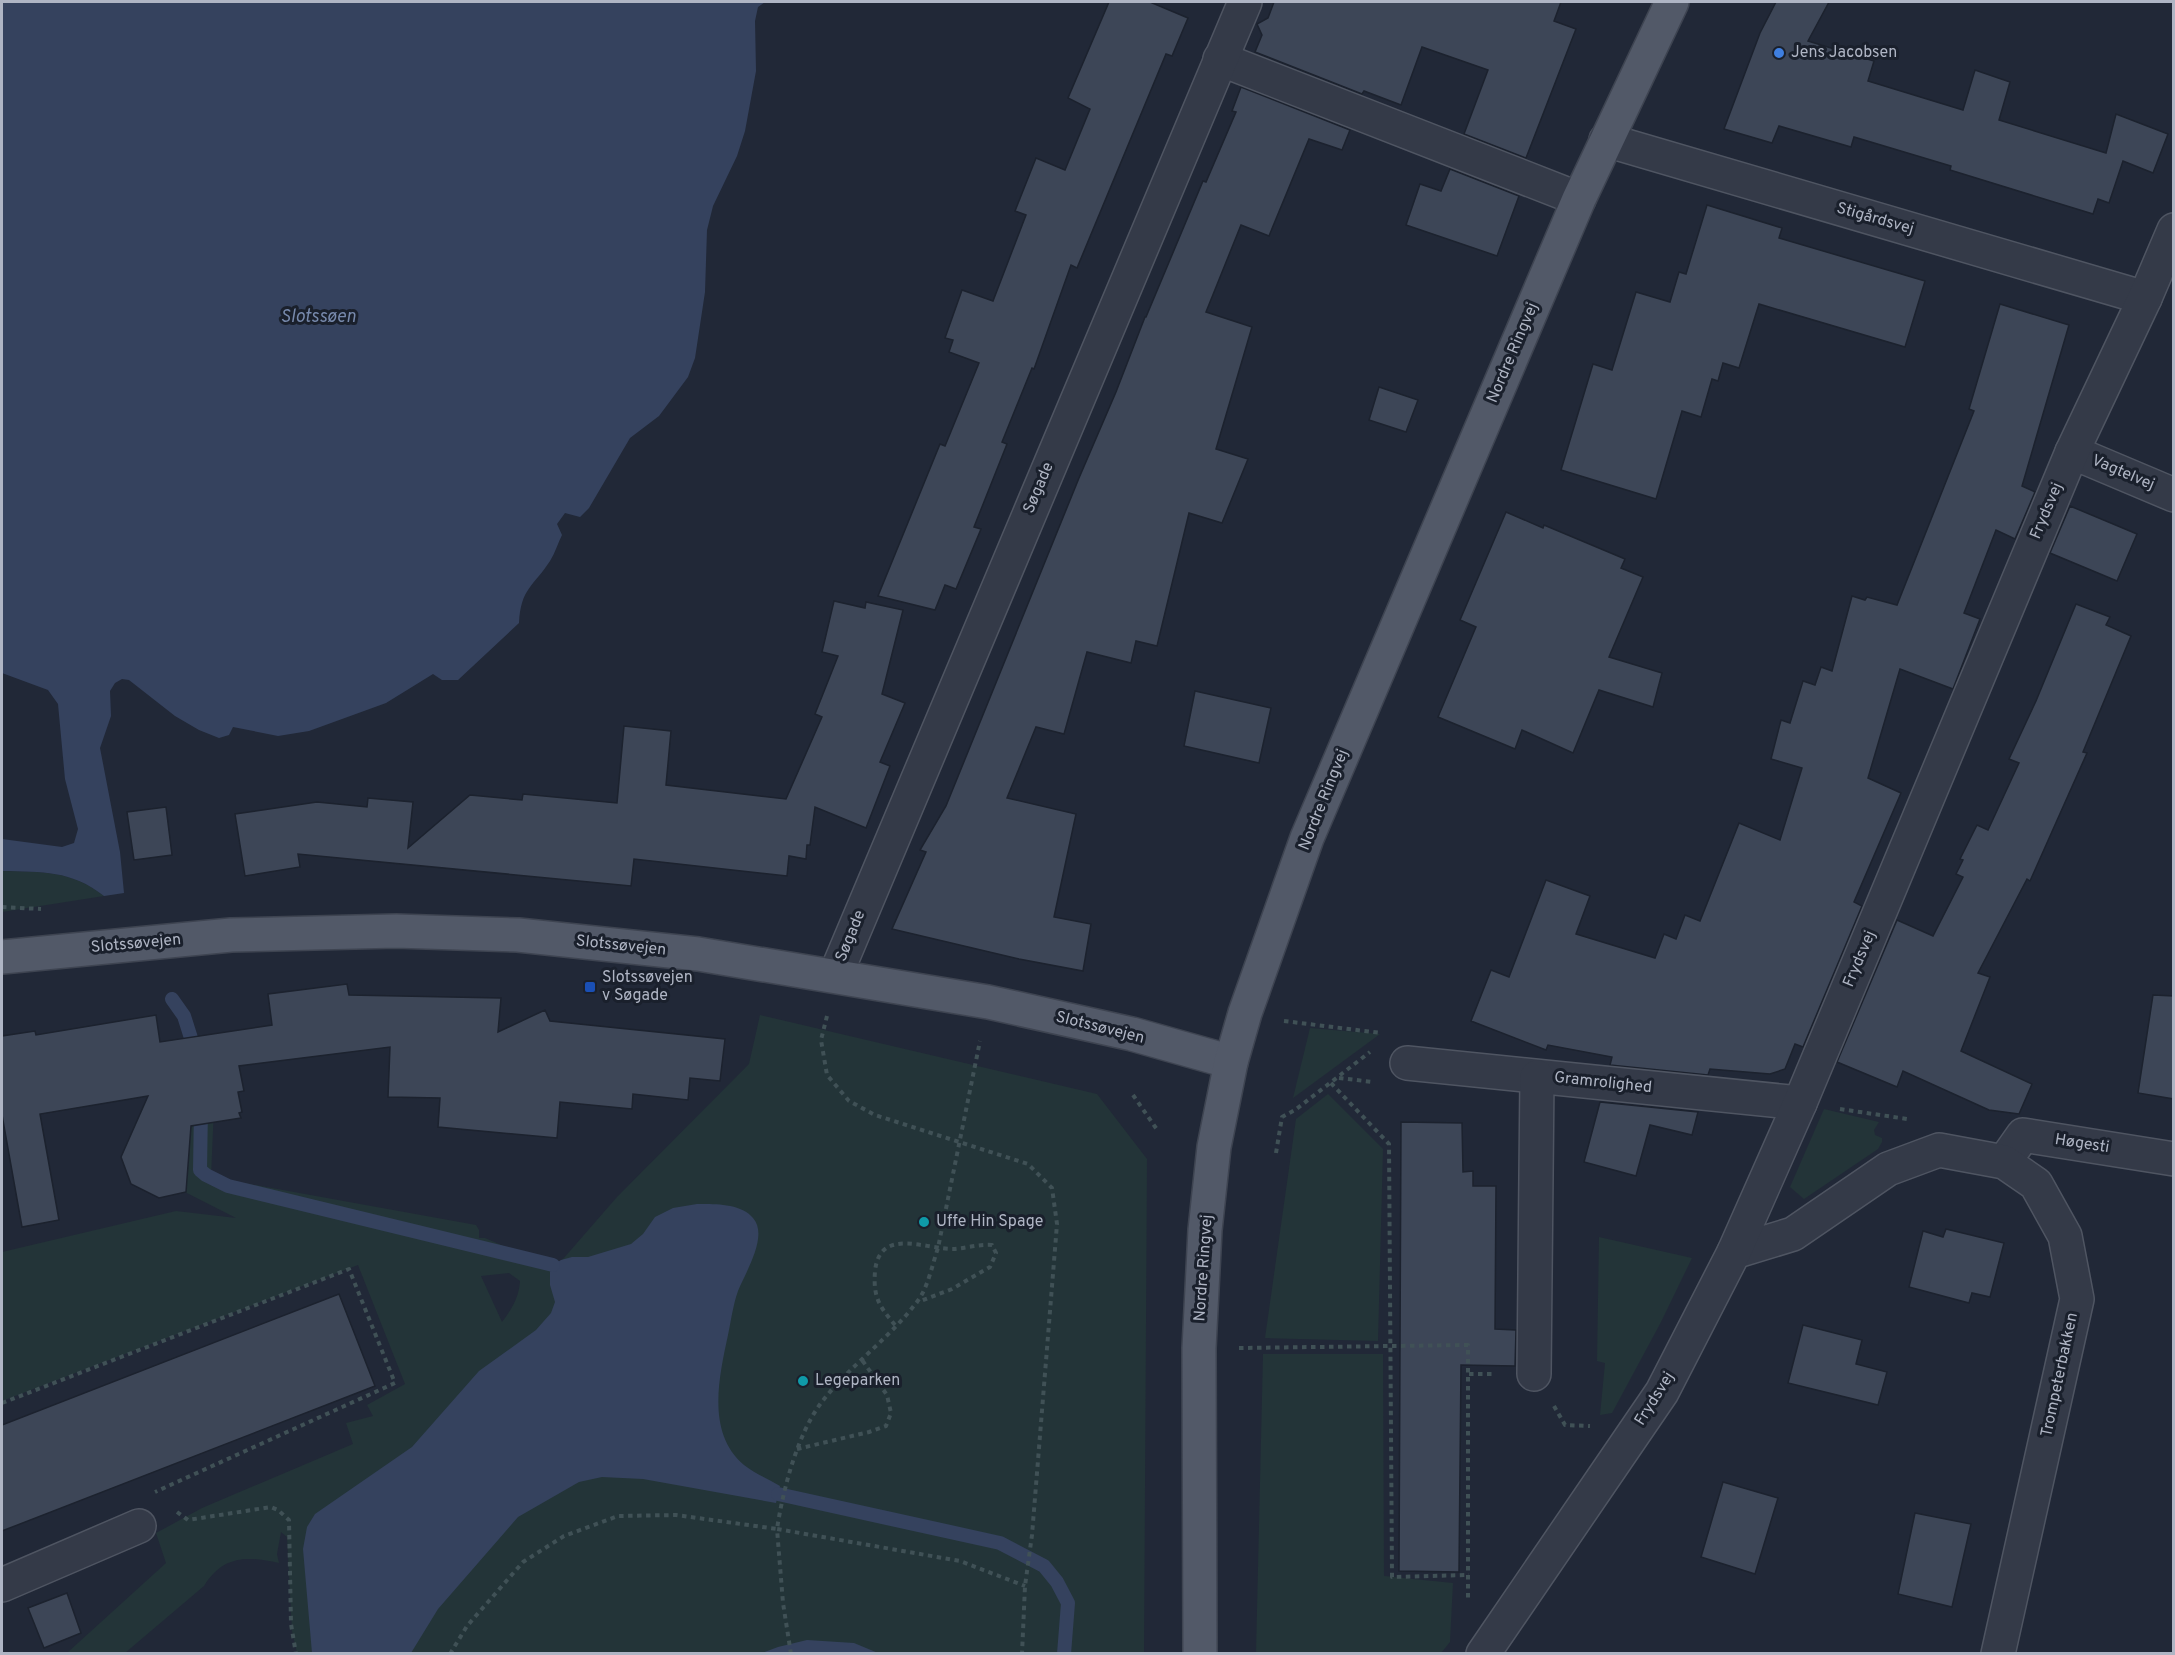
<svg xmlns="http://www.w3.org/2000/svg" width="2175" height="1655" viewBox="0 0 2175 1655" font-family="Overpass,sans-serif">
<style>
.green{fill:#233438;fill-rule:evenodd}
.water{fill:#35425e}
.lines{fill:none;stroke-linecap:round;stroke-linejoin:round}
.stream{stroke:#35425e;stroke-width:14}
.building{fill:#3d4657;stroke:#1c222e;stroke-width:1.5}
.minor-casing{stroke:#4f5562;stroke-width:36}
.major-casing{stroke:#3e4451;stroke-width:36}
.path{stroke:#405156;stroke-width:4;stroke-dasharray:4.5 4.5;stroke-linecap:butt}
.minor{stroke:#343a48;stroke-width:33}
.major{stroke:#525968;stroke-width:33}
.shop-dot{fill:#3f7fe0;stroke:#1a202c;stroke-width:2}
.transit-dot{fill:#1a4fb4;stroke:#1a202c;stroke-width:2}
.culture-dot{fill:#0f9aa8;stroke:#1a202c;stroke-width:2}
.labels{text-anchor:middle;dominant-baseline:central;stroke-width:6;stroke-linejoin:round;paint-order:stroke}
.poi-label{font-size:16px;fill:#afb5c4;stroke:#1a202c;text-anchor:start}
.street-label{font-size:16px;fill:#afb5c4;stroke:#1a202c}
.water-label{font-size:18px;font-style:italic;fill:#7789ac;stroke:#1a202c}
</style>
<rect width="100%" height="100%" fill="#212837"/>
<g class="green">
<path d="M2,871C42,872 71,870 104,896L2,912Z"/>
<path d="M760,1015L1097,1094L1147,1159L1144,1653H297L292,1631L287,1537L281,1532L277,1554L279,1563C247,1556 223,1555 204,1586L125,1653H67L166,1563L156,1533L202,1508L353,1444L346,1423L373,1416L367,1405L405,1384L358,1265L2,1401V1252L176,1211L236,1218L183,1191L187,1177L192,1116L214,1107L211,1177L476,1225L479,1230V1238H485L552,1267L550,1274L617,1197L749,1064ZM509,1273L520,1281C519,1297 512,1309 502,1322L481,1276Z"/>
<path d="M1310,1028L1380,1034L1293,1098Z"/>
<path d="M1328,1094L1383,1149L1378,1341L1265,1338L1296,1119Z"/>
<path d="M1824,1109L1879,1122L1874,1130L1875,1135L1882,1138V1142L1878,1149L1804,1199L1790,1187Z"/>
<path d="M1599,1237L1692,1258L1661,1322L1612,1413L1600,1415L1605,1363L1597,1361Z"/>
<path d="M1263,1354H1383L1384,1576L1453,1583L1450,1642L1441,1653H1256Z"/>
</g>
<g class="water">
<path d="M2,2H765L758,7L755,21L756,71L745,131L737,156L713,206L707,230L705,292L695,358L688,377L659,416L630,438L589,508L580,517L565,513L557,524L562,535C558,543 555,553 550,561C533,587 521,588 519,623L458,680H442L433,674L386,703L309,731L278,736L233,727L229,735L219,738L199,730L175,716L129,680L122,679L115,683L110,691L111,716L100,748L120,852L124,893L104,896C71,870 42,872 2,871V839L62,847L74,843L78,829L65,779L58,704L48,690L2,673Z"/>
<path d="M697,1204C713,1204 741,1203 753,1218C769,1236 745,1273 738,1291C733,1305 731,1321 728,1335C719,1377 706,1433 744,1465C754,1473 768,1479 780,1486L776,1503L643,1479L602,1477L579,1482L518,1517L438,1609L411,1653H312L303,1549L307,1527L315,1514L412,1447L479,1371L536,1330L551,1313L555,1302L550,1285V1272L553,1265L561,1260L572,1257H588L631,1244L643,1234L655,1217L673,1208Z"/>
<path d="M807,1640L854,1643L878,1653H762L778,1647Z"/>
</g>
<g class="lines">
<g class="stream">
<path d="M172,999L184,1016L196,1054"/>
<path d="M201,1108L200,1170L206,1175L228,1186L553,1265"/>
<path d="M778,1494L1000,1543L1044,1566L1057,1582L1068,1603L1064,1654"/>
</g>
</g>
<g class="building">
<path d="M1109,2H1150L1188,18L1172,56L1166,54L1077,268L1071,265L1034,369L1032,368L1002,442L1007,444L974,527L981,529L956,589L945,585L935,610L878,596L940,444L945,446L979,363L949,352L953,340L945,338L962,290L993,301L1026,215L1015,211L1036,158L1065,170L1090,109L1068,98Z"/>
<path d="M1274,2H1561L1554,21L1576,29L1526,158L1464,134L1488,70L1422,47L1401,105L1364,91L1362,94L1255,52L1262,35L1257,24L1268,18Z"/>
<path d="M1776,2H1829L1808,41L1874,61L1868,81L1963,110L1975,70L2010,82L1999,120L2106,153L2116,114L2168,134L2153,173L2123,161L2109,203L2098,199L2093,214L1950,170L1951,166L1854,137L1851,147L1779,126L1772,143L1724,129L1760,33Z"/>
<path d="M1241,87L1350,130L1342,150L1309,139L1269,236L1241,225L1206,312L1252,327L1216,449L1248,459L1222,523L1189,513L1157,646L1136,641L1131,663L1087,652L1064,734L1036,727L1007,798L1076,814L1054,917L1091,924L1083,971L1019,959L892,929L926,852L920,850L946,806L1079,478L1116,392L1145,317H1146L1203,181L1206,182L1236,112L1232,111Z"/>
<path d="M1450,169L1519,196L1497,256L1406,225L1420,184L1441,191Z"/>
<path d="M1707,205L1782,228L1779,238L1925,281L1905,347L1759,304L1739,368L1723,363L1718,381L1712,379L1701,417L1682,411L1656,499L1561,470L1593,364L1612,370L1636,292L1670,302L1679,272L1686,274Z"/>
<path d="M2000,304L2069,325L2022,486L2035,492L2015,539L1996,530L1964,613L1980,619L1953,689L1900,669L1868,778L1901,793L1854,902L1862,906L1803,1047L1795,1044L1785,1069L1770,1074L1710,1069L1708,1075L1610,1065L1612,1057L1548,1045L1546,1050L1471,1021L1491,970L1509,977L1546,880L1590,896L1576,934L1655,958L1664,934L1676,939L1685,915L1700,921L1739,823L1780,840L1802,768L1771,759L1781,720L1790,723L1803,681L1815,685L1821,667L1832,671L1852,596L1865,600L1867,597L1897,605L1974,411L1969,409Z"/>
<path d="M1379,387L1418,400L1406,432L1369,420Z"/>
<path d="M2070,506L2137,534L2117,581L2050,553Z"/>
<path d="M1506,512L1543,528L1544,525L1625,559L1621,568L1643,577L1609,657L1662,673L1653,707L1599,690L1573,753L1522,730L1515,749L1438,717L1476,627L1460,620Z"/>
<path d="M834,601L865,608L866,602L903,610L882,694L905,703L880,762L890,766L866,828L815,807L810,845H807L806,859L789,856L787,876L634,859L631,886L298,854L300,867L245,876L235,814L317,802L367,807L368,798L413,802L408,848L470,795L522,800L523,794L617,803L624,726L671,731L666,785L786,799L822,717L815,714L838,656L822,652Z"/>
<path d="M2076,604L2110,617L2106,625L2131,636L2083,752L2087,753L2030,881L2027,879L1978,973L1990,977L1961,1051L2032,1084L2019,1114L1989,1110L1903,1071L1897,1087L1837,1062L1897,920L1933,936L1963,877L1956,874L1963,860L1960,859L1977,825L1988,830L2019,763L2009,759L2036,701Z"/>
<path d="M1195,691L1271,708L1259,763L1184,746Z"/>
<path d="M166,807L172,855L134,860L127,812Z"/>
<path d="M347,984L349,995L501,998L498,1032L545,1010L550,1021L725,1039L720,1081L690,1078L688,1100L633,1094L632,1109L560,1102L557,1138L438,1127L440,1098L388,1097L390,1047L239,1066L244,1091L238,1092L242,1112L239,1113L241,1118L191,1126L186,1192L159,1198L131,1184L121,1157L148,1096L40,1114L59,1220L22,1227L2,1115V1036L35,1031L36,1035L156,1015L160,1042L272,1025L268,994Z"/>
<path d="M2153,995L2174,996V1099L2138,1093Z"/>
<path d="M1600,1102L1698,1112L1692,1135L1650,1125L1636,1176L1584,1162Z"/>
<path d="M1401,1122L1462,1123L1463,1172L1473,1171V1186H1496L1495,1329L1516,1330L1515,1366L1461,1365L1459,1572L1399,1571Z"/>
<path d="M1946,1229L2004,1243L1990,1297L1972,1293L1969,1303L1909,1287L1923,1231L1943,1237Z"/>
<path d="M339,1294L375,1386L2,1531V1425Z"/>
<path d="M1803,1325L1862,1340L1856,1364L1887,1372L1878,1405L1788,1383Z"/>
<path d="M1723,1482L1778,1498L1755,1574L1701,1557Z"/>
<path d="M1915,1513L1971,1524L1952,1607L1898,1594Z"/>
<path d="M67,1593L81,1633L44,1648L28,1608Z"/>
</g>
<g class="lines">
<defs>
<g id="minor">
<path d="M1220,59L1579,199"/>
<path d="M1606,140L2145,298"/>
<path d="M2072,452L2174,495"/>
<path d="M835,976L1245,2"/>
<path d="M1407,1063L1800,1103"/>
<path d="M2004,1162L2023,1135L2174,1159"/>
<path d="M1734,1252L1793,1234L1888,1169L1939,1150L2004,1162L2036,1184L2065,1236L2077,1299L1998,1654"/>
<path d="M1534,1374L1537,1077"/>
<path d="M2,1585L139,1526"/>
<path d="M1483,1654L1662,1392L1734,1252L1800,1103L2072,452L2145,298L2174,230"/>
</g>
<g id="major">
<path d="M2,957L231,935L396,931L518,935L698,954L988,1002L1132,1034L1231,1062"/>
<path d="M1200,1654L1199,1348L1205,1230L1214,1147L1231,1062L1245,1013L1307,838L1579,199L1672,2"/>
</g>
</defs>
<use href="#minor" class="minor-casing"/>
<use href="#major" class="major-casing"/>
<g class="path">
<path d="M2,907L41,909"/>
<path d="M827,1016L821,1040L827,1075L849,1101L875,1115L1028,1164L1052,1188L1057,1224L1032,1535L1025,1586L1022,1654"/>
<path d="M1284,1021L1381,1033"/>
<path d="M1339,1078L1373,1082"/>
<path d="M1331,1083L1389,1144L1392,1577L1469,1575"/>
<path d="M1133,1095L1158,1131"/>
<path d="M1840,1109L1907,1119"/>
<path d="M1276,1153L1282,1117L1295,1110L1370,1052"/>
<path d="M895,1325C879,1306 873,1297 875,1271C880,1226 926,1250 955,1249C967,1248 979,1244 992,1245L996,1253L990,1267L952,1289L918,1302"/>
<path d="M1239,1348L1468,1345V1602"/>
<path d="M1469,1374H1495"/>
<path d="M2,1403L349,1269L395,1383L155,1492"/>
<path d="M1554,1406L1565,1425L1590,1426"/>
<path d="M797,1449L869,1432L886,1426L891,1413L887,1395L862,1360"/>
<path d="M177,1512L188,1520L271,1507L278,1510L289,1520L291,1624L296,1654"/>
<path d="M450,1654L467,1626L523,1562L564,1536L618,1516L676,1515L777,1529C783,1490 797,1435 821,1403C848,1367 888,1340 916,1303C928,1289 932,1265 938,1248L980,1041"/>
<path d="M791,1654L783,1603L777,1529L960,1561L1025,1586"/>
</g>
<use href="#minor" class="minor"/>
<use href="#major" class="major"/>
</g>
<circle class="shop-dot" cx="1779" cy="53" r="6"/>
<rect class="transit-dot" x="584" y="981" width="12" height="12" rx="3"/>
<g class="culture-dot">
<circle cx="924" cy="1222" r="6"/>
<circle cx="803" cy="1381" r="6"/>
</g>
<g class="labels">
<g class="poi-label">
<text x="1791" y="53">Jens Jacobsen</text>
<text x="602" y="978">Slotssøvejen<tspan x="602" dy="18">v Søgade</tspan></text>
<text x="936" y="1222">Uffe Hin Spage</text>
<text x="815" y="1381">Legeparken</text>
</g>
<g class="street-label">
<text transform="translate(1875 219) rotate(16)">Stigårdsvej</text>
<text transform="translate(1513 353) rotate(-67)">Nordre Ringvej</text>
<text transform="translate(2123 473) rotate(23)">Vagtelvej</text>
<text transform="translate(1039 488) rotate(-67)">Søgade</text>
<text transform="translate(2047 511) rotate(-67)">Frydsvej</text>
<text transform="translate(1324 800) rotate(-68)">Nordre Ringvej</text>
<text transform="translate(851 936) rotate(-68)">Søgade</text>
<text transform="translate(136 944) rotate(-5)">Slotssøvejen</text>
<text transform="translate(621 946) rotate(6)">Slotssøvejen</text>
<text transform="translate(1860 959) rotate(-67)">Frydsvej</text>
<text transform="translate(1100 1028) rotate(14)">Slotssøvejen</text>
<text transform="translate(1603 1083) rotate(6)">Gramrolighed</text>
<text transform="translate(2082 1144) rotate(9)">Høgesti</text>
<text transform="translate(1204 1268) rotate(-86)">Nordre Ringvej</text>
<text transform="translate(2060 1375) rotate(-78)">Trompeterbakken</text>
<text transform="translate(1655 1399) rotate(-58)">Frydsvej</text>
</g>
<g class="water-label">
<text x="318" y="317">Slotssøen</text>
</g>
</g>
<rect width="2175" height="1655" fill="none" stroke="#afb5c4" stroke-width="6"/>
</svg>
